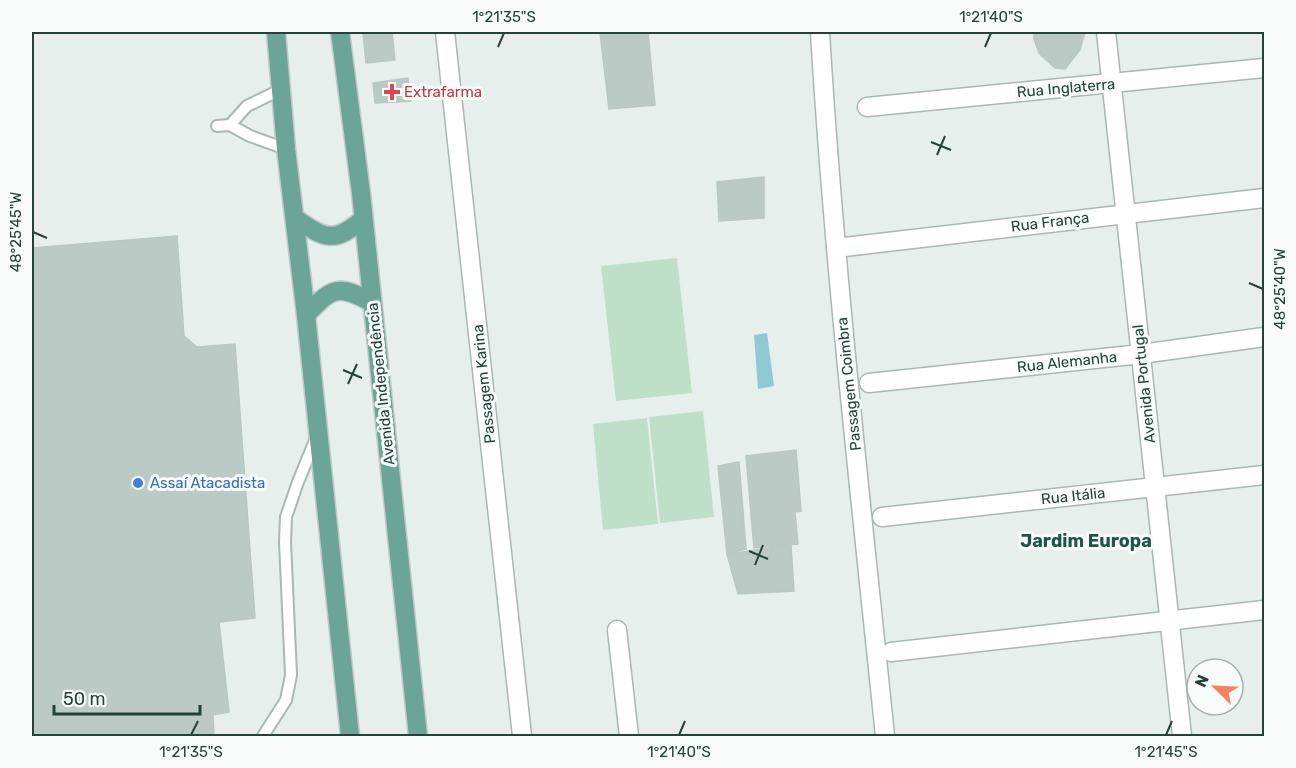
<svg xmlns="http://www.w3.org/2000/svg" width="1296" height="768" viewBox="0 0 1296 768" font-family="Rubik,sans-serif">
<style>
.green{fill:#bfe0c8}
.water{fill:#8ec9d4}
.building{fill:#bbcac4;stroke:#b8c9c2;stroke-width:1.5}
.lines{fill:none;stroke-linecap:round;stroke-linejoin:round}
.service-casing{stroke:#a8b8b2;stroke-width:14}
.minor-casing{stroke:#a8b8b2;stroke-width:21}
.primary-casing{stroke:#c2cac8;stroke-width:21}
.service{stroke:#fff;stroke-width:10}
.minor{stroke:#fff;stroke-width:18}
.primary{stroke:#6aa596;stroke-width:18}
.ticks{fill:none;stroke:#24423a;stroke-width:2}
.health-dot{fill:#e0444e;stroke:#f7fbf9;stroke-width:2}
.shop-dot{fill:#3f7fe0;stroke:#f7fbf9;stroke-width:2}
.labels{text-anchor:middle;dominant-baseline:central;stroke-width:6;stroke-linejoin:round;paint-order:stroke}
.street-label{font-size:15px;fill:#24423a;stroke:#f7fbf9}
.health-label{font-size:15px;fill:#be3a42;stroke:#f7fbf9;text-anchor:start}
.shop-label{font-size:15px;fill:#366cbe;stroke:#f7fbf9;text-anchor:start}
.quarter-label{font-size:18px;font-weight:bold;fill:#1f5548;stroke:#f7fbf9}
.neatline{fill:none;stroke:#24423a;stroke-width:2}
.ticks-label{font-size:15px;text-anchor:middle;fill:#24423a}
</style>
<rect width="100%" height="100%" fill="#e6efeb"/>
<g class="green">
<path d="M677,258L692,393L616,401L601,266Z"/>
<path d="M703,411L714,517L660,523L649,417Z"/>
<path d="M647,418L658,524L603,530L593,424Z"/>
</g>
<path class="water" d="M767,333L774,386L758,389L754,335Z"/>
<g class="building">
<path d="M363,32H392L395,60L366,63Z"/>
<path d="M600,32H648L655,105L609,109Z"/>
<path d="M1034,32H1085L1080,50L1065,69L1055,68L1039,53L1034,39Z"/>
<path d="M408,78L411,101L375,103L373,83Z"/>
<path d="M764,177V218L719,221L717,182Z"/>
<path d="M177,236L184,336L197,347L235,344L255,618L219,622L229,712L213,715L214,736H32V248Z"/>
<path d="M796,450L801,511L795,512L798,544L754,548L746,456Z"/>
<path d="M739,462L746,549L727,554L718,466Z"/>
<path d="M791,545L794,591L738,594L727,554Z"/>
</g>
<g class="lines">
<defs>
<g id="service">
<path d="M230,125L247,106L282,89"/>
<path d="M217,126L230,125L250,136L286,149"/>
<path d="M263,736L286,700L291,675L285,542L286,517L298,482L316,438"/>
</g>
<g id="minor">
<path d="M445,32L522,736"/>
<path d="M820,32C834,267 861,502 885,736"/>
<path d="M1106,32L1182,736"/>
<path d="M867,107L1264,68"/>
<path d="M836,248L1264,198"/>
<path d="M869,383L1141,354L1264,337"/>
<path d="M882,517L1264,475"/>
<path d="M617,630L629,736"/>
<path d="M891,652L1264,610"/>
</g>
<g id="primary">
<path d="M276,32L286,149L306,315L350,736"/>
<path d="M340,32L361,193L418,736"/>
<path d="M295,218C325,239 334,244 363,219"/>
<path d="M306,315C332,288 338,283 372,303"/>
</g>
</defs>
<use href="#service" class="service-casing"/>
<use href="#minor" class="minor-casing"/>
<use href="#primary" class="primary-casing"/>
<use href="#service" class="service"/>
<use href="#minor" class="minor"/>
<use href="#primary" class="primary"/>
</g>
<path class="ticks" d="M498,47L504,33M985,47L991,33M931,142L951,150M937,155L945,136M33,232L47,238M1249,283L1263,289M343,370L362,378M348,384L357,364M749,551L768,559M755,565L763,545M191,735L198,721M679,735L685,721M1166,735L1172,721"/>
<path class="health-dot" d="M389 83h6v6h6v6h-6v6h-6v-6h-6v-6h6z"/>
<circle class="shop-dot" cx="138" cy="483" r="6"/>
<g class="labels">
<g class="street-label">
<text transform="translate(1066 88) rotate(-5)">Rua Inglaterra</text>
<text transform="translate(1050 222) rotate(-7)">Rua França</text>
<text transform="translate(1067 362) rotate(-6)">Rua Alemanha</text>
<text transform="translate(381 384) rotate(-96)">Avenida Independência</text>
<text transform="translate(484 384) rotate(-96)">Passagem Karina</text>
<text transform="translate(849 384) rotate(-96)">Passagem Coimbra</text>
<text transform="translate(1144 384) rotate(-96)">Avenida Portugal</text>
<text transform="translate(1073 496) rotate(-6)">Rua Itália</text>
</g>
<g class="health-label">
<text x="404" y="92">Extrafarma</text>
</g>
<g class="shop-label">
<text x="150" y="483">Assaí Atacadista</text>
</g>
<g class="quarter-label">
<text x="1086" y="541">Jardim Europa</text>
</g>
</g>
<rect width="1296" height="768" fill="none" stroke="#f7fbf9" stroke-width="66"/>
<g transform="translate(1215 687) rotate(294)"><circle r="28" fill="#f7fbf9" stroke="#a3b1ad" stroke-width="1.5"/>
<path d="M0-4.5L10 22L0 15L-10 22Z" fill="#f4845f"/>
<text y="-9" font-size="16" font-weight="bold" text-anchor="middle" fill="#24423a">N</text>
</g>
<path d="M54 705v9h146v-9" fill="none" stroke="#24423a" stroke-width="3"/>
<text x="63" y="705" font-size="18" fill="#24423a" stroke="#f7fbf9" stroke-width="4.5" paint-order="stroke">50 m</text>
<rect x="33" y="33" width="1230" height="702" class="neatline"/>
<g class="ticks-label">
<text x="504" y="22">1°21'35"S</text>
<text x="991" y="22">1°21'40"S</text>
<text transform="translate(16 232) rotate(-90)" y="5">48°25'45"W</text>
<text transform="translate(1280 289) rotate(-90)" y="5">48°25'40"W</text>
<text x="191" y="757">1°21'35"S</text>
<text x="679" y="757">1°21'40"S</text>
<text x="1166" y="757">1°21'45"S</text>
</g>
</svg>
